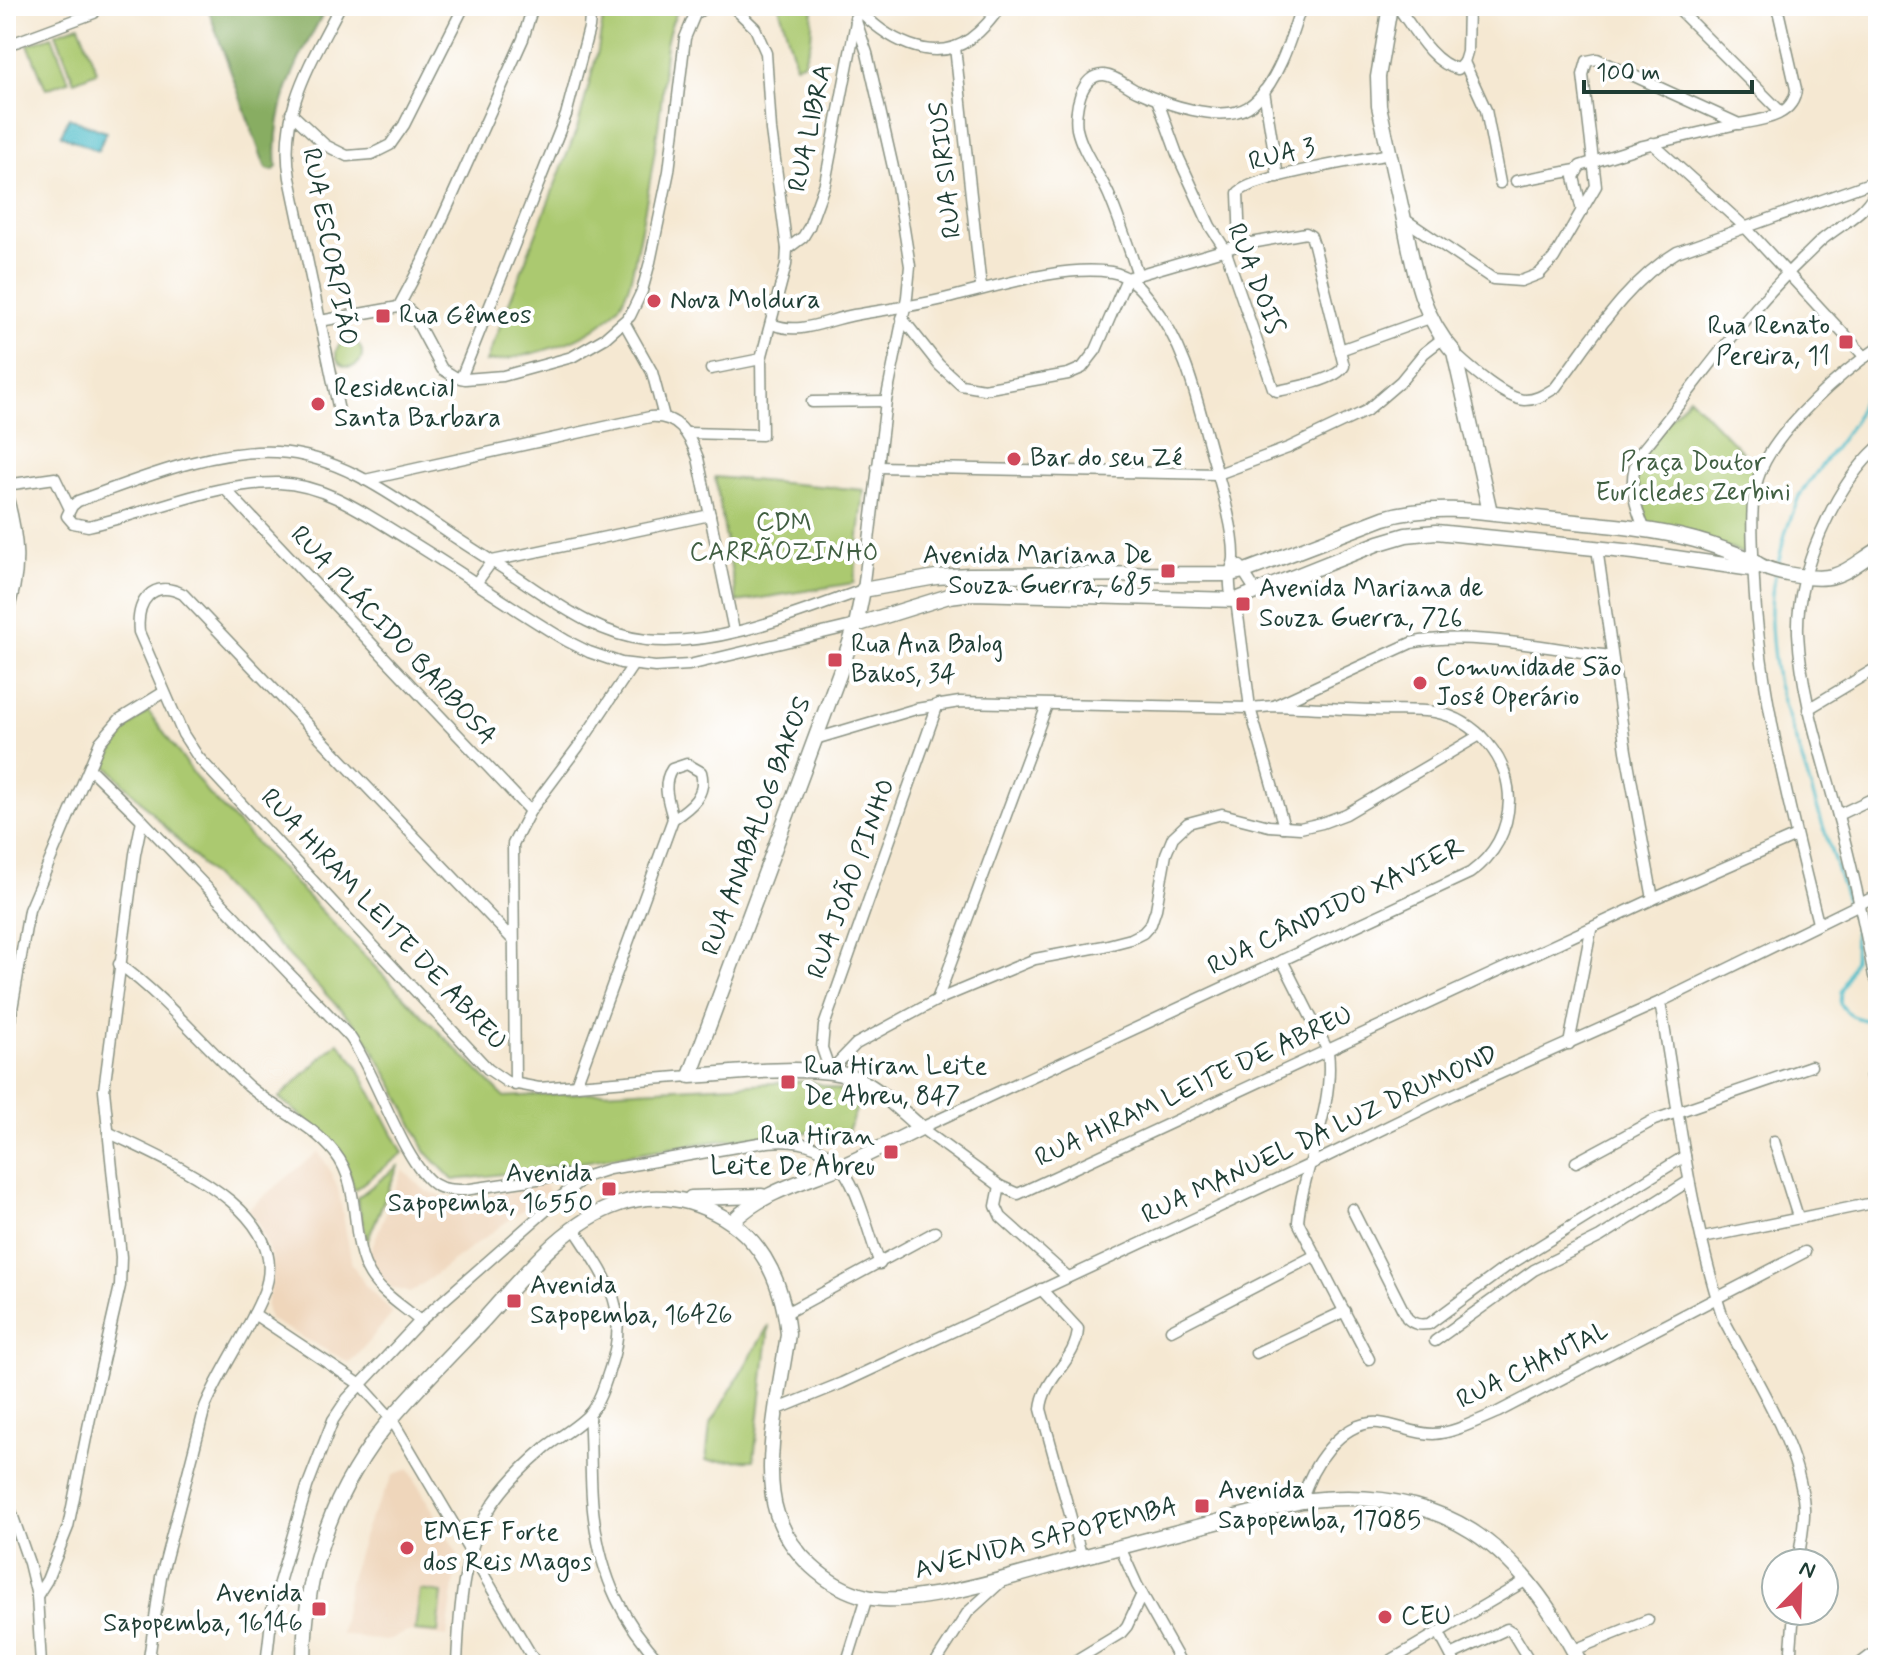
<svg xmlns="http://www.w3.org/2000/svg" width="1884" height="1671" viewBox="0 0 1884 1671" font-family="Mynerve,sans-serif">
<style>
.built{fill:#efd6bb}
.green{fill:#abc970;stroke:#658352;stroke-width:2}
.forest{fill:#88ad62;stroke:#54754b;stroke-width:2}
.water{fill:#50bdc9;stroke:#387d7e;stroke-width:2}
.lines{fill:none;stroke-linecap:round;stroke-linejoin:round}
.stream{stroke:#50bdc9;stroke-width:3}
.street-casing{stroke:#8a9283;stroke-width:13}
.secondary-casing{stroke:#8a9283;stroke-width:17}
.street{stroke:#fff;stroke-width:10}
.secondary{stroke:#fff;stroke-width:14}
.poi-dot{fill:#d1495b;stroke:#fff;stroke-width:3}
.labels{text-anchor:middle;dominant-baseline:central;stroke-width:8;stroke-linejoin:round;paint-order:stroke}
.street-label{font-size:26px;fill:#1f3d34;stroke:#fff}
.poi-label{font-size:26px;fill:#1f3d34;stroke:#fff;text-anchor:start}
.park-label{font-size:26px;fill:#426043;stroke:#fff}
</style>
<rect width="100%" height="100%" fill="#fff"/>
<filter id="ink" filterUnits="userSpaceOnUse"><feTurbulence type="fractalNoise" baseFrequency=".0125" numOctaves="2"/><feDisplacementMap in="SourceGraphic" scale="16" xChannelSelector="R" yChannelSelector="G"/><feConvolveMatrix kernelMatrix="1 2 1 2 8 2 1 2 1" color-interpolation-filters="sRGB"/></filter>
<filter id="wash" filterUnits="userSpaceOnUse"><feTurbulence type="fractalNoise" baseFrequency=".006" numOctaves="4" result="noise"/><feDisplacementMap in="SourceGraphic" scale="32" xChannelSelector="R" yChannelSelector="G"/><feGaussianBlur stdDeviation="1.8" result="paint"/><feColorMatrix in="noise" values="0 0 0 0 0 0 0 0 0 0 0 0 0 0 0 0 0 1.4 0 .05"/><feComposite in="paint" operator="in"/></filter>
<g filter="url(#wash)">
<rect width="100%" height="100%" fill="#f5e8d2"/>
<g class="built">
<path d="M318,1152L328,1166L338,1189L352,1264L365,1285L393,1313L350,1363L269,1319L266,1306L273,1276L272,1259L259,1226L248,1209Z"/>
<path d="M403,1170L426,1191L458,1200L474,1199L542,1184H545L548,1191L410,1293L391,1287L383,1280L374,1271L368,1257Z"/>
<path d="M409,1469L458,1555L447,1637L407,1632L385,1641L341,1634L349,1582L367,1525L394,1474Z"/>
</g>
<g class="green">
<path d="M605,6H681C663,31 664,64 662,94C657,143 649,190 639,238C634,261 632,288 618,307C591,343 527,357 486,362L578,126L598,50Z"/>
<path d="M779,6H813L811,40L803,63L796,65Z"/>
<path d="M79,25L97,72L74,81L56,33Z"/>
<path d="M52,36L69,81L46,89L28,44Z"/>
<circle cx="349" cy="354" r="13"/>
<path d="M1689,397L1759,469L1751,557L1689,531L1647,526C1641,510 1631,486 1636,470C1643,442 1672,418 1689,397Z"/>
<path d="M715,477L864,490L854,583L737,602Z"/>
<path d="M148,711L207,792L403,996L504,1097L810,1081L861,1097L848,1131C715,1132 585,1167 453,1180L426,1152L395,1088L365,1035L106,765L121,734Z"/>
<path d="M338,1042L355,1062L403,1153L354,1190C345,1145 312,1126 279,1098Z"/>
<path d="M398,1166L367,1242L357,1198Z"/>
<path d="M769,1325L754,1460L706,1461L710,1425Z"/>
<path d="M420,1590L442,1593L438,1633L415,1631Z"/>
</g>
<path class="forest" d="M207,6H327C299,59 271,104 277,167L273,171L266,169Z"/>
<path class="water" d="M69,118L106,132L98,151L61,135Z"/>
<g class="lines">
<g class="stream">
<path d="M1777,568L1785,534L1799,496L1854,422L1866,391L1878,377"/>
<path d="M1775,575C1767,611 1772,649 1778,685L1855,926L1854,960L1841,992L1840,1004L1851,1016L1878,1024"/>
<path d="M1877,1665L1878,1663"/>
</g>
</g>
</g>
<g filter="url(#ink)">
<g class="lines">
<defs>
<g id="street">
<path d="M1397,6C1412,26 1432,64 1458,69L1464,62"/>
<path d="M1675,6L1781,112"/>
<path d="M1868,6L1878,14"/>
<path d="M858,8C883,38 933,66 970,39C983,30 992,18 1001,6"/>
<path d="M855,18L867,53L897,185L910,266L907,297L886,401L863,590C795,614 719,647 646,640C599,635 559,605 521,580C498,565 474,550 450,534C399,500 341,455 277,452C209,449 140,479 78,501L72,506L67,516L73,523L88,526C151,513 213,482 279,483C327,485 367,515 407,539C461,572 513,609 567,641L589,652L621,663L655,667L689,665L856,625"/>
<path d="M16,42L94,13"/>
<path d="M955,47L981,288"/>
<path d="M1464,62L1486,110L1500,183"/>
<path d="M1464,62L1467,52L1468,6"/>
<path d="M1264,91L1278,177"/>
<path d="M1157,99L1177,154L1210,226L1225,249L1273,388L1277,391C1293,388 1337,380 1344,366L1340,350"/>
<path d="M291,113L325,145L347,156L372,154L390,145L404,125L464,6"/>
<path d="M1652,143L1745,227L1865,357"/>
<path d="M1516,181L1576,170"/>
<path d="M1582,211L1574,177L1580,166L1643,146L1737,124"/>
<path d="M1404,219L1493,279L1521,281L1539,274L1554,258L1596,186L1583,75L1587,61L1597,59L1739,124C1761,120 1794,117 1796,89L1777,6"/>
<path d="M1240,245L1238,193C1249,177 1364,159 1390,154"/>
<path d="M787,249L803,237L809,227L825,183L859,6"/>
<path d="M1138,275C1129,248 1120,221 1109,195C1100,174 1082,152 1077,129C1074,112 1080,74 1104,75C1116,76 1126,86 1137,91C1163,103 1221,124 1248,107C1276,89 1292,36 1301,6"/>
<path d="M399,306L425,257L523,39L533,6"/>
<path d="M902,318L939,365L961,385L984,389L1068,374L1082,368L1096,350L1127,278L1240,245L1306,233L1311,236L1314,245L1340,350L1430,318"/>
<path d="M320,321L404,306L412,313L442,369L455,377L465,379L503,376L572,357L605,338L630,316L642,291L650,262L669,171L685,38L695,14L707,6"/>
<path d="M624,322L652,372L664,417"/>
<path d="M772,324C800,336 826,320 854,315C888,309 923,305 956,296C1002,285 1064,265 1111,272C1130,275 1143,291 1153,305C1187,349 1196,398 1211,451C1219,479 1235,529 1234,558C1234,564 1230,569 1230,575C1229,583 1231,592 1231,600"/>
<path d="M1456,355C1470,368 1506,399 1525,400C1537,400 1545,394 1555,388C1591,341 1625,283 1677,252L1878,180"/>
<path d="M711,369L761,359"/>
<path d="M461,378L566,115L589,28L591,6"/>
<path d="M812,402L886,401"/>
<path d="M339,411L290,178C278,111 311,63 340,6"/>
<path d="M687,433L762,435L761,359L786,265L787,249L771,130L766,53L755,28L732,6"/>
<path d="M1878,447C1834,487 1796,573 1798,633C1801,696 1822,756 1838,816C1853,869 1864,922 1874,976L1878,983"/>
<path d="M877,467L1218,474L1288,448L1366,411L1401,381L1424,353L1442,339"/>
<path d="M365,480L650,417C678,415 689,434 698,458L734,631"/>
<path d="M6,485L55,478L70,509"/>
<path d="M226,490L530,811"/>
<path d="M6,491C19,536 23,572 6,616"/>
<path d="M1645,530C1634,504 1626,478 1641,452C1694,388 1741,318 1801,260C1809,253 1816,245 1823,239C1844,222 1870,211 1878,184"/>
<path d="M1597,548L1626,751L1653,899"/>
<path d="M1240,566L1257,593"/>
<path d="M477,582L492,561L710,515"/>
<path d="M1236,600L1250,708L1284,827"/>
<path d="M938,704L824,1026L822,1048L830,1071L856,1044L937,1000L1035,959L1104,946L1131,939L1143,933L1151,924L1156,909L1166,854L1173,837L1188,823L1222,814L1269,826L1300,828L1322,823L1346,814L1480,735"/>
<path d="M1276,705L1411,643C1469,630 1551,649 1611,656"/>
<path d="M1808,709L1878,667"/>
<path d="M815,739L916,709L960,702L1250,708L1274,706C1307,707 1340,709 1373,710C1393,711 1416,709 1435,712C1476,720 1509,757 1509,800C1508,830 1495,855 1470,873L921,1128L1000,1186L1018,1194L1653,899L1796,836"/>
<path d="M687,764L701,772C707,795 691,807 673,819C669,802 661,785 672,769Z"/>
<path d="M90,769L142,820L350,1037C375,1072 404,1164 434,1184C443,1190 454,1190 464,1190L564,1175L584,1177"/>
<path d="M1838,815L1878,796"/>
<path d="M1818,923C1788,802 1755,678 1753,553C1752,525 1750,496 1761,470C1779,428 1840,373 1878,348"/>
<path d="M513,940L183,594C152,579 136,601 139,632L183,734L198,757L488,1069L507,1082L539,1088L690,1076"/>
<path d="M1282,960L1328,1051C1335,1110 1303,1165 1298,1222L1369,1359"/>
<path d="M119,964C167,999 204,1046 248,1086C276,1110 312,1124 335,1153C363,1188 348,1238 370,1275C381,1293 404,1307 420,1321"/>
<path d="M937,1000L1047,705"/>
<path d="M1660,1002C1678,1107 1690,1216 1723,1318C1751,1372 1800,1446 1804,1507C1805,1525 1800,1545 1798,1563"/>
<path d="M6,1044L29,910L100,742L120,719L164,692"/>
<path d="M1569,1044L1591,930"/>
<path d="M1871,1076L1878,1123"/>
<path d="M515,1085L513,844L530,811L578,747L633,665"/>
<path d="M576,1085L673,819"/>
<path d="M108,1132C163,1160 296,1210 264,1292C248,1332 222,1367 205,1407L161,1577L148,1665"/>
<path d="M1774,1141L1798,1217"/>
<path d="M1576,1162L1654,1120L1811,1066"/>
<path d="M1000,1186L996,1206L1001,1217L1068,1277"/>
<path d="M1352,1209L1407,1318C1414,1325 1420,1325 1429,1324L1506,1267L1685,1156"/>
<path d="M1703,1238L1878,1202"/>
<path d="M1041,1289L1078,1329C1077,1360 1043,1378 1041,1409L1082,1558"/>
<path d="M786,1313L935,1232"/>
<path d="M254,1314L361,1385L391,1418L537,1665"/>
<path d="M1171,1330L1316,1255"/>
<path d="M1435,1341L1534,1270L1600,1237L1689,1181"/>
<path d="M1256,1353L1345,1311"/>
<path d="M778,1409L842,1383L1309,1165L1452,1095L1660,1002L1878,895"/>
<path d="M589,1414C592,1449 589,1484 594,1518C602,1579 622,1621 663,1665"/>
<path d="M6,1497L29,1563L37,1596L41,1665"/>
<path d="M1302,1501C1310,1468 1340,1420 1379,1423C1397,1425 1415,1434 1433,1434C1455,1433 1478,1420 1498,1412L1805,1252"/>
<path d="M1120,1547L1137,1585L1182,1665"/>
<path d="M37,1596L47,1580L68,1527L92,1408L120,1286L121,1257L104,1090L135,854L142,820"/>
<path d="M1439,1633L1456,1665"/>
<path d="M1574,1650L1648,1620"/>
<path d="M1791,1650L1794,1611"/>
<path d="M1451,1655L1507,1629L1512,1632L1532,1665"/>
<path d="M266,1665L273,1603L307,1487L333,1420L347,1399L420,1321L584,1177L609,1169L759,1143C852,1130 854,1194 880,1264"/>
<path d="M457,1665C459,1611 462,1551 492,1505C506,1484 527,1463 546,1447C560,1436 579,1426 590,1413C600,1401 605,1383 610,1368C631,1307 606,1277 574,1228"/>
<path d="M846,1665L867,1597"/>
<path d="M934,1665L968,1612L1002,1581"/>
<path d="M1068,1665L1121,1633L1127,1626L1142,1594"/>
<path d="M1383,1665L1527,1580"/>
<path d="M1811,1665L1814,1659"/>
<path d="M1858,1665L1878,1650"/>
</g>
<g id="secondary">
<path d="M1390,6L1378,77L1379,106C1387,142 1395,178 1403,215C1413,264 1419,313 1454,352L1490,512"/>
<path d="M856,625L949,596L973,593L1236,600L1379,543L1406,535L1436,532L1634,552L1752,569L1758,566"/>
<path d="M691,1198L762,1196"/>
<path d="M732,1222C761,1192 804,1182 842,1166C869,1154 895,1141 921,1128C901,1111 881,1090 857,1079C821,1062 731,1074 690,1076L840,672L856,625L863,590L936,577L969,575L1230,574L1248,570L1384,518C1433,503 1486,512 1536,518C1589,524 1643,526 1695,540C1714,545 1733,553 1753,560C1764,573 1816,581 1833,576C1849,572 1864,558 1878,550"/>
<path d="M304,1665C304,1619 310,1572 327,1528C341,1490 365,1450 391,1419C418,1387 449,1356 478,1326C519,1282 560,1224 619,1204C655,1192 690,1198 723,1217C766,1243 783,1286 788,1334C781,1384 761,1466 777,1514C790,1553 826,1587 867,1597C916,1609 1034,1570 1086,1556C1158,1537 1230,1518 1302,1501C1443,1483 1520,1544 1581,1665"/>
</g>
</defs>
<use href="#street" class="street-casing"/>
<use href="#secondary" class="secondary-casing"/>
<use href="#street" class="street"/>
<use href="#secondary" class="secondary"/>
</g>
</g>
<g class="poi-dot">
<circle cx="654" cy="301" r="8"/>
<rect x="375" y="308" width="16" height="16" rx="4"/>
<rect x="1838" y="334" width="16" height="16" rx="4"/>
<circle cx="318" cy="404" r="8"/>
<circle cx="1014" cy="459" r="8"/>
<rect x="1160" y="563" width="16" height="16" rx="4"/>
<rect x="1235" y="596" width="16" height="16" rx="4"/>
<rect x="827" y="652" width="16" height="16" rx="4"/>
<circle cx="1420" cy="683" r="8"/>
<rect x="780" y="1074" width="16" height="16" rx="4"/>
<rect x="883" y="1144" width="16" height="16" rx="4"/>
<rect x="601" y="1181" width="16" height="16" rx="4"/>
<rect x="506" y="1293" width="16" height="16" rx="4"/>
<rect x="1194" y="1498" width="16" height="16" rx="4"/>
<circle cx="407" cy="1548" r="8"/>
<rect x="311" y="1601" width="16" height="16" rx="4"/>
<circle cx="1385" cy="1617" r="8"/>
</g>
<g class="labels">
<g class="street-label">
<text transform="translate(811 128) rotate(-78)">RUA LIBRA</text>
<text transform="translate(1282 155) rotate(-14)">RUA 3</text>
<text transform="translate(946 170) rotate(-96)">RUA SIRIUS</text>
<text transform="translate(329 247) rotate(79)">RUA ESCORPIÃO</text>
<text transform="translate(1255 279) rotate(69)">RUA DOIS</text>
<text transform="translate(393 636) rotate(47)">RUA PLÁCIDO BARBOSA</text>
<text transform="translate(757 826) rotate(-70)">RUA ANABALOG BAKOS</text>
<text transform="translate(852 879) rotate(-70)">RUA JOÃO PINHO</text>
<text transform="translate(1336 907) rotate(-26)">RUA CÂNDIDO XAVIER</text>
<text transform="translate(383 920) rotate(47)">RUA HIRAM LEITE DE ABREU</text>
<text transform="translate(1194 1087) rotate(-25)">RUA HIRAM LEITE DE ABREU</text>
<text transform="translate(1320 1135) rotate(-25)">RUA MANUEL DA LUZ DRUMOND</text>
<text transform="translate(1533 1366) rotate(-26)">RUA CHANTAL</text>
<text transform="translate(1046 1539) rotate(-14)">AVENIDA SAPOPEMBA</text>
</g>
<g class="poi-label">
<text x="670" y="301">Nova Moldura</text>
<text x="399" y="316">Rua Gêmeos</text>
<text x="1830" y="327" text-anchor="end">Rua Renato<tspan x="1830" dy="30">Pereira, 11</tspan></text>
<text x="334" y="389">Residencial<tspan x="334" dy="30">Santa Barbara</tspan></text>
<text x="1030" y="459">Bar do seu Zé</text>
<text x="1152" y="556" text-anchor="end">Avenida Mariana De<tspan x="1152" dy="30">Souza Guerra, 685</tspan></text>
<text x="1259" y="589">Avenida Mariana de<tspan x="1259" dy="30">Souza Guerra, 726</tspan></text>
<text x="851" y="645">Rua Ana Balog<tspan x="851" dy="30">Bakos, 34</tspan></text>
<text x="1436" y="668">Comunidade São<tspan x="1436" dy="30">José Operário</tspan></text>
<text x="804" y="1067">Rua Hiran Leite<tspan x="804" dy="30">De Abreu, 847</tspan></text>
<text x="875" y="1137" text-anchor="end">Rua Hiran<tspan x="875" dy="30">Leite De Abreu</tspan></text>
<text x="593" y="1174" text-anchor="end">Avenida<tspan x="593" dy="30">Sapopemba, 16550</tspan></text>
<text x="530" y="1286">Avenida<tspan x="530" dy="30">Sapopemba, 16426</tspan></text>
<text x="1218" y="1491">Avenida<tspan x="1218" dy="30">Sapopemba, 17085</tspan></text>
<text x="423" y="1533">EMEF Forte<tspan x="423" dy="30">dos Reis Magos</tspan></text>
<text x="303" y="1594" text-anchor="end">Avenida<tspan x="303" dy="30">Sapopemba, 16146</tspan></text>
<text x="1401" y="1617">CEU</text>
</g>
<g class="park-label">
<text x="1693" y="463">Praça Doutor<tspan x="1693" dy="30">Eurícledes Zerbini</tspan></text>
<text x="784" y="523">CDM<tspan x="784" dy="30">CARRÃOZINHO</tspan></text>
</g>
</g>
<rect width="1884" height="1671" fill="none" stroke="#fff" stroke-width="32"/>
<g transform="translate(1800 1587) rotate(23)"><circle r="38" fill="#ffffff" stroke="#a5b1ae" stroke-width="2"/>
<path d="M0-6L14 30L0 20L-14 30Z" fill="#d1495b"/>
<text y="-12" font-size="22" font-weight="bold" text-anchor="middle" fill="#1f3d34">N</text>
</g>
<path d="M1584 80v12h168v-12" fill="none" stroke="#1f3d34" stroke-width="4"/>
<text x="1596" y="80" font-size="24" fill="#1f3d34" stroke="#ffffff" stroke-width="6" paint-order="stroke">100 m</text>
</svg>
